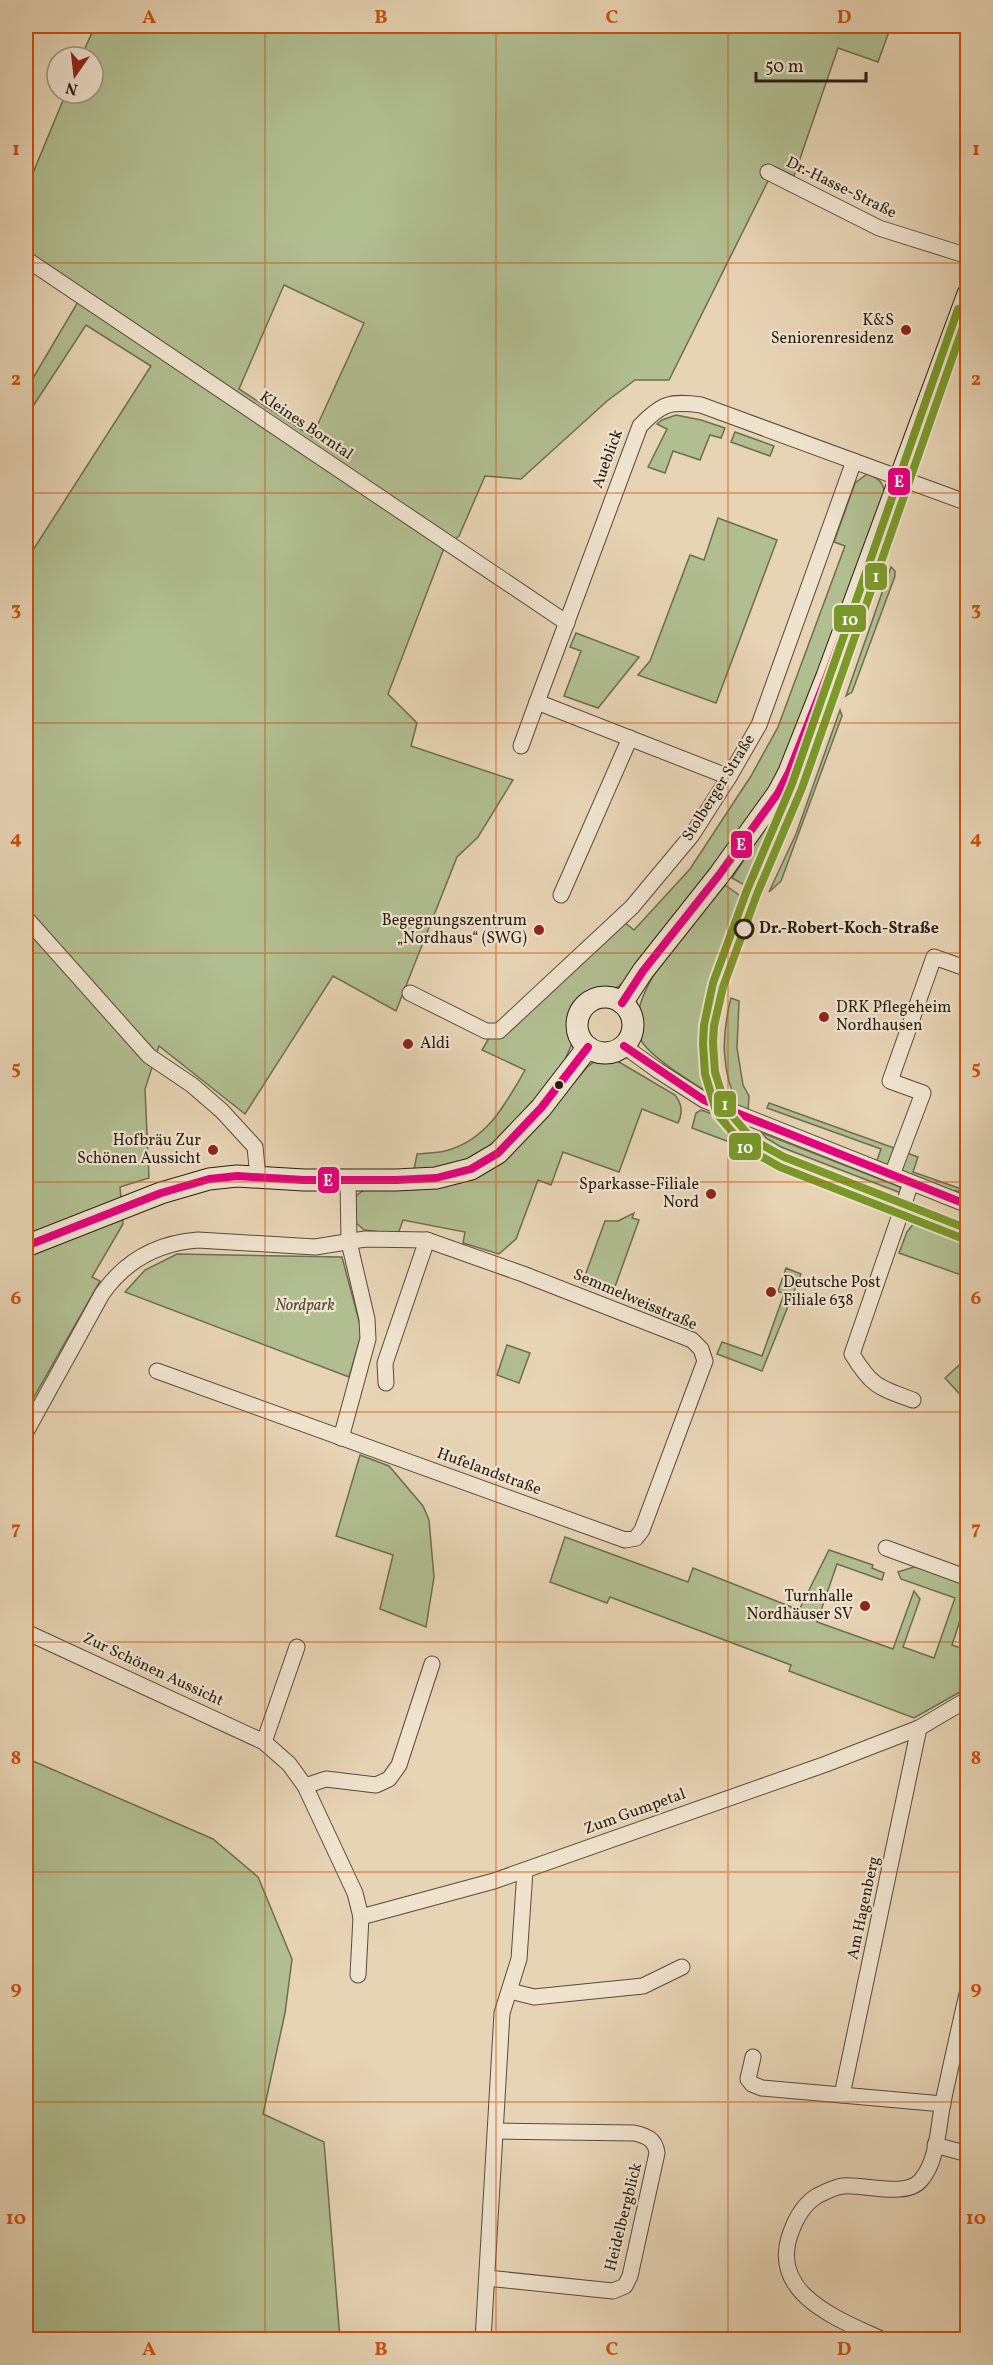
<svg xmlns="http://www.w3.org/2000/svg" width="993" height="2365" viewBox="0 0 993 2365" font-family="Vollkorn,serif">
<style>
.green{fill:#b1be90;stroke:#6c6e50;stroke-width:1.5;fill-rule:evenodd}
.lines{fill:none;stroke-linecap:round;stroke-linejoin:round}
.minor-casing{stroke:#574b3a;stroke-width:17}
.secondary-casing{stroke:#271d11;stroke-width:23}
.minor{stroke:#efe3ce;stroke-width:15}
.secondary{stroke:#efe3ce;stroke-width:21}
.bus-1-casing{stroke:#efe3ce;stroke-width:12}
.bus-1{stroke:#e5007d;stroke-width:8}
.tram-1-casing{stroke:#efe3ce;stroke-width:12}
.tram-2-casing{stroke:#efe3ce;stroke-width:12}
.tram-1{stroke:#7b9a2a;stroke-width:8}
.tram-2{stroke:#789828;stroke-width:8}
.grid{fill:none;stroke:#cb500d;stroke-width:1.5;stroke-opacity:0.55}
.poi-dot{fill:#8f2418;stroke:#efe3ce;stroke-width:2}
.stop-dot{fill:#efe3ce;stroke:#271d11;stroke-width:3}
.bus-dot{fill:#271d11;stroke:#efe3ce;stroke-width:2}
.labels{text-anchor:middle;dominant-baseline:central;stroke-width:4.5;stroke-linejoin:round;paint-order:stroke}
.street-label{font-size:16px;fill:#271d11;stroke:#efe3ce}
.poi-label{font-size:16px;fill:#271d11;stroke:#efe3ce;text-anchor:end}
.stop-label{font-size:16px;font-weight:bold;fill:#271d11;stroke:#efe3ce;text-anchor:start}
.park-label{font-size:16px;font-style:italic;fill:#504d37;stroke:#efe3ce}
.line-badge{stroke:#efe3ce;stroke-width:2}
.badge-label{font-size:16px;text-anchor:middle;font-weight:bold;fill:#fff}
.neatline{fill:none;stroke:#cb500d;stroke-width:2}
.grid-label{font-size:20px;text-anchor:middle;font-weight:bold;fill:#cb500d}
</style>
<rect width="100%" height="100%" fill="#e7d4b4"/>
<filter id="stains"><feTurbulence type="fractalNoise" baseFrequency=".00333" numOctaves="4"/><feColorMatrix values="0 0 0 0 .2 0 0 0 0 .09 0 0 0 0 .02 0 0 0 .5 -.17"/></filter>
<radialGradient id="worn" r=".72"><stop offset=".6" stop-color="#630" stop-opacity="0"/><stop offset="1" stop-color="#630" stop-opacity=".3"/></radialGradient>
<g class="green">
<path d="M95,26H891L878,62L838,48L794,176L775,167L669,380H635L607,401L521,479L485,476L459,536L444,548L388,694L417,723L411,746L513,780L478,837L457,857L396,1011L333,976L245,1114L159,1046L145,1089L149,1178L120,1187L123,1224L92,1277L100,1281L26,1411V561L151,366L86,325L26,417V390L78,302L26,265V190L66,93H93V57H81ZM284,285L364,323L312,437L239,389Z"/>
<path d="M676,415L701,420L725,428L721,438L710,435L700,460L673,451L665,473L648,467L667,429L657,424L662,420Z"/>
<path d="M735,432L774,446L770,456L731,442Z"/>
<path d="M867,474C883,479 885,487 886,503L781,773L634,972L618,987L583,999L576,1008L570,1024L574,1039L563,1064L542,1092L492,1146L469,1159L447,1167L414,1170L417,1154C426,1153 436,1153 445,1151C487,1140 505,1105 525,1070L482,1050L492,1033L624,922L634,930L690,869L751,776L778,727L845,546L834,542L855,483Z"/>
<path d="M718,518L777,540L716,703L638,675L650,661L690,555L704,560Z"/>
<path d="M891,567L895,571V576L852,692L846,696Z"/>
<path d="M576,633L639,657L598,708L564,696L581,651L570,647Z"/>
<path d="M828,706L800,783L755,891L732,878L780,805L824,707Z"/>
<path d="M840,710L842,716L781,881L769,892L796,834Z"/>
<path d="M725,885L739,895L742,905L713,985L720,988C706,1028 708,1054 713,1096C696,1085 644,1054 639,1036C625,990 697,918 725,885Z"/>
<path d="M731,998L739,1001L737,1048L743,1085L749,1096L748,1111L739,1108C721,1071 721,1037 731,998Z"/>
<path d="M614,1059L675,1095C682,1104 683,1112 678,1123L642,1109L619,1172L563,1152L551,1185L538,1180L516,1239L499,1254L463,1243L465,1232L403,1220L398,1234L364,1230L354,1221L352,1205L357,1195L368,1187H419L545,1118L587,1067L597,1060Z"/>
<path d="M769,1103L894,1148L887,1167L876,1163L881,1149L767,1108Z"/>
<path d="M701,1110L730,1120L748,1141L743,1147L692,1128L696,1113Z"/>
<path d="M762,1133L900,1187L901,1193L781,1147L766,1138Z"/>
<path d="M757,1148L800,1169L897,1205L891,1208L756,1157L752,1153Z"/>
<path d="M907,1153L918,1157L913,1172L967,1191H949L901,1172Z"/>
<path d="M634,1213L632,1218L639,1220L612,1295L582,1284L605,1221H618Z"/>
<path d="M919,1217L967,1235V1277L899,1253L907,1232Z"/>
<path d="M177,1254L342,1257L362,1332L349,1377L125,1292L145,1270Z"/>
<path d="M786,1268L801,1274L762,1371L717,1354L722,1342L762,1356L784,1294L778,1291Z"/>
<path d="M507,1345L530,1353L519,1383L497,1375Z"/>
<path d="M967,1358V1402L945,1378Z"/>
<path d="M360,1455L389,1466L423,1506L429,1520L434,1577L426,1627L380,1609L393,1555L336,1536Z"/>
<path d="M565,1537L688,1582L693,1568L799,1610L829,1550L873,1565L872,1568L884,1573L882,1580L837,1564L817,1622L893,1649L914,1591L920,1599L903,1647L934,1658L955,1598L901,1579L898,1572L917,1566L967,1585V1599L952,1645L967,1650V1688L914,1718L789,1671L791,1665L610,1597L607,1603L550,1582Z"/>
<path d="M26,1758L213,1839L258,1877L292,1959L285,2013L263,2114L324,2142L340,2339H26Z"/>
</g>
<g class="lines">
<defs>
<g id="minor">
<path d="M768,172L879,228L968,256"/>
<path d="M26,259L567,623"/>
<path d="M521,746L537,702"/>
<path d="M729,777L537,702L640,426C662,403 670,401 701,405L968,503"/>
<path d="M561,895L630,738"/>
<path d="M26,918L149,1056L192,1085L222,1111L255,1147L258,1177"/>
<path d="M410,993L486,1031H499L632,907L692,835L729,777L759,725L854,461"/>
<path d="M624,1046L657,1070L704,1100L968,1205"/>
<path d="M892,1175L923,1093L890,1081L934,957L968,969"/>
<path d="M911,1183L852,1354C871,1386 879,1388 913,1400"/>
<path d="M386,1383L385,1363L427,1240"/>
<path d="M26,1432L102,1294C125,1261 158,1243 198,1240L315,1247L365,1239L427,1240L523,1274L692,1340L701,1349L705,1361L642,1530L636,1538L625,1540L157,1371"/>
<path d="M341,1438L368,1339L367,1319L349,1242L348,1179"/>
<path d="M886,1548L968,1578"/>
<path d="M26,1632L264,1742L289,1764L305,1786L355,1893L361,1917L358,1975"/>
<path d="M264,1742L297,1647"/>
<path d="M305,1786L326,1779L376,1785L389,1779L399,1765L432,1664"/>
<path d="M361,1917L494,1881L826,1764L919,1728L968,1699"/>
<path d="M510,1991L534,1997L643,1986L682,1967"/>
<path d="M753,2057L748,2079L752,2084L762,2088L943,2104"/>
<path d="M842,2095L919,1728"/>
<path d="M935,2145L968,2154"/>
<path d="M487,2278L613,2291L625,2286L630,2276L657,2153C655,2139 647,2136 634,2133L496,2131"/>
<path d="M483,2340L502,2013L519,1959L525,1871"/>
<path d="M883,2340C841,2320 767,2295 791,2232C796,2218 804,2204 817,2196C825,2192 834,2187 843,2186C865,2184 907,2198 921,2180C938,2160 938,2127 943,2102C951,2065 959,2028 968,1990"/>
</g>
<g id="secondary">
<circle cx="605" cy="1025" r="28"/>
<path d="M622,1003L643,971L719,875L778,793L789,772L827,676L968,294"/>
<path d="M26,1246L161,1193L209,1179L237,1176L304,1180H396L436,1178L471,1169L498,1153L541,1108L588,1047"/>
</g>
</defs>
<use href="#minor" class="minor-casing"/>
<use href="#secondary" class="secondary-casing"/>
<use href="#minor" class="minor"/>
<use href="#secondary" class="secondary"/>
<defs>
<g id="bus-1">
<path d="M622,1003L643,971L719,875L778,793L789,772L827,676L968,295"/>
<path d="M624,1046L704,1100L968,1205"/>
<path d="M26,1246L161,1193L209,1179L237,1176L304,1180H396L436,1178L471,1169L498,1153L541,1108L588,1047"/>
</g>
</defs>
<use href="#bus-1" class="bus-1-casing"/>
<use href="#bus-1" class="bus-1"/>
<defs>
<path id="tram-1" d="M968,313L802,788L757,894L723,987L714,1026L713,1043L715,1072L727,1110L753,1140L784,1157L968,1229"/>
<path id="tram-2" d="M958,309L792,784L747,890L713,983L704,1025L703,1044L705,1074L717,1114L746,1148L780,1167L964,1239"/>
</defs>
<use href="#tram-1" class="tram-1-casing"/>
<use href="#tram-2" class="tram-2-casing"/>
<use href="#tram-1" class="tram-1"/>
<use href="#tram-2" class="tram-2"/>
</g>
<path class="grid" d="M265,26V2340M496,26V2340M728,26V2340M26,263H968M26,493H968M26,723H968M26,953H968M26,1182H968M26,1412H968M26,1642H968M26,1872H968M26,2102H968"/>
<g class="poi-dot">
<circle cx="906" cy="330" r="6"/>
<circle cx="539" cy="930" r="6"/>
<circle cx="824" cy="1017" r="6"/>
<circle cx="408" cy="1044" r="6"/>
<circle cx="213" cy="1150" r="6"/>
<circle cx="711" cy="1194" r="6"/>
<circle cx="771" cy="1292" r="6"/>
<circle cx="865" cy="1606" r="6"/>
</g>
<circle class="stop-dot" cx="744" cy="929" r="9"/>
<circle class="bus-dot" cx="559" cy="1085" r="5"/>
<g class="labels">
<g class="street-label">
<text transform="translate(841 188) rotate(26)">Dr.-Hasse-Straße</text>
<text transform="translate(306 426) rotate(34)">Kleines Borntal</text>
<text transform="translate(608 459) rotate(-70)">Aueblick</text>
<text transform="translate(719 788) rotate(-58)">Stolberger Straße</text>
<text transform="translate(635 1300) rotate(23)">Semmelweisstraße</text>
<text transform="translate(489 1472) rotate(20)">Hufelandstraße</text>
<text transform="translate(153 1670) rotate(25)">Zur Schönen Aussicht</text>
<text transform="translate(635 1812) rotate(-20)">Zum Gumpetal</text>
<text transform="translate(864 1908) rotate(-78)">Am Hagenberg</text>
<text transform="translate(624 2217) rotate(-76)">Heidelbergblick</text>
</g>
<g class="poi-label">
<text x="894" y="321">K&amp;S<tspan x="894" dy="18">Seniorenresidenz</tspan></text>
<text x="527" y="921">Begegnungszentrum<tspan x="527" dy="18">„Nordhaus“ (SWG)</tspan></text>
<text x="836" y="1008" text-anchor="start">DRK Pflegeheim<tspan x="836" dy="18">Nordhausen</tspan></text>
<text x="420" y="1044" text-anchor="start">Aldi</text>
<text x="201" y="1141">Hofbräu Zur<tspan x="201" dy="18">Schönen Aussicht</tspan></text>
<text x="699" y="1185">Sparkasse-Filiale<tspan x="699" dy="18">Nord</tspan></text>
<text x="783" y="1283" text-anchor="start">Deutsche Post<tspan x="783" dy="18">Filiale 638</tspan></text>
<text x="853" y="1597">Turnhalle<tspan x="853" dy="18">Nordhäuser SV</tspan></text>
</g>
<g class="stop-label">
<text x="759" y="929">Dr.-Robert-Koch-Straße</text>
</g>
<g class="park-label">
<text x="305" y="1306">Nordpark</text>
</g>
</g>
<g class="line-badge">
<rect x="887" y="467" width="24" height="29" rx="6" fill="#e5007d"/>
<rect x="864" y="562" width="24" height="29" rx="6" fill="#7b9a2a"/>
<rect x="833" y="604" width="34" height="29" rx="6" fill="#789828"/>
<rect x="730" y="830" width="23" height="29" rx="6" fill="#e5007d"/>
<rect x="713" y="1090" width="24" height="28" rx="6" fill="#7b9a2a"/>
<rect x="728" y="1132" width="34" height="29" rx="6" fill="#789828"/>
<rect x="317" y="1166" width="23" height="28" rx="6" fill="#e5007d"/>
</g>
<g class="badge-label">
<text x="899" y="487">E</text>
<text x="876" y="582">1</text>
<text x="850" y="625">10</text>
<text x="741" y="850">E</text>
<text x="725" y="1110">1</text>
<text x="745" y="1153">10</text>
<text x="328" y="1186">E</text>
</g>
<rect width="993" height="2365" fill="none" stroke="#e7d4b4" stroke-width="66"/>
<g transform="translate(75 75) rotate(194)"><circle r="28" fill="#efe3ce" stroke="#9f9482" stroke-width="1.5"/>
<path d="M0-4.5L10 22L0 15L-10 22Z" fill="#8f2418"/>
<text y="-9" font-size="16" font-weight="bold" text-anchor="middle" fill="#271d11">N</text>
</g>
<path d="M756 72v9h110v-9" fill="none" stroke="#271d11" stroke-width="3"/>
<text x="765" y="72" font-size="18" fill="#271d11" stroke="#efe3ce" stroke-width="4.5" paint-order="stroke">50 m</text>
<rect x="33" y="33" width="927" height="2299" class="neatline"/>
<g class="grid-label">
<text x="149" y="23">A</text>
<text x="381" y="23">B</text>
<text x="612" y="23">C</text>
<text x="844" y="23">D</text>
<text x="16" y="155">1</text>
<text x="976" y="155">1</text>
<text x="16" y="385">2</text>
<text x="976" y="385">2</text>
<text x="16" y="615">3</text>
<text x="976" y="615">3</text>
<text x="16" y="844">4</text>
<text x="976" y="844">4</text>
<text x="16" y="1074">5</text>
<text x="976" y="1074">5</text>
<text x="16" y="1304">6</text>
<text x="976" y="1304">6</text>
<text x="16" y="1534">7</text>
<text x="976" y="1534">7</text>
<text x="16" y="1764">8</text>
<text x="976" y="1764">8</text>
<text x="16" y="1994">9</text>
<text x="976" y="1994">9</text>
<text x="16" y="2224">10</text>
<text x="976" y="2224">10</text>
<text x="149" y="2355">A</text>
<text x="381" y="2355">B</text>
<text x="612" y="2355">C</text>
<text x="844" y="2355">D</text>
</g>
<rect width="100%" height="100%" filter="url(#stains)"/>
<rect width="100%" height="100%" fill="url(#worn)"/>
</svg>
